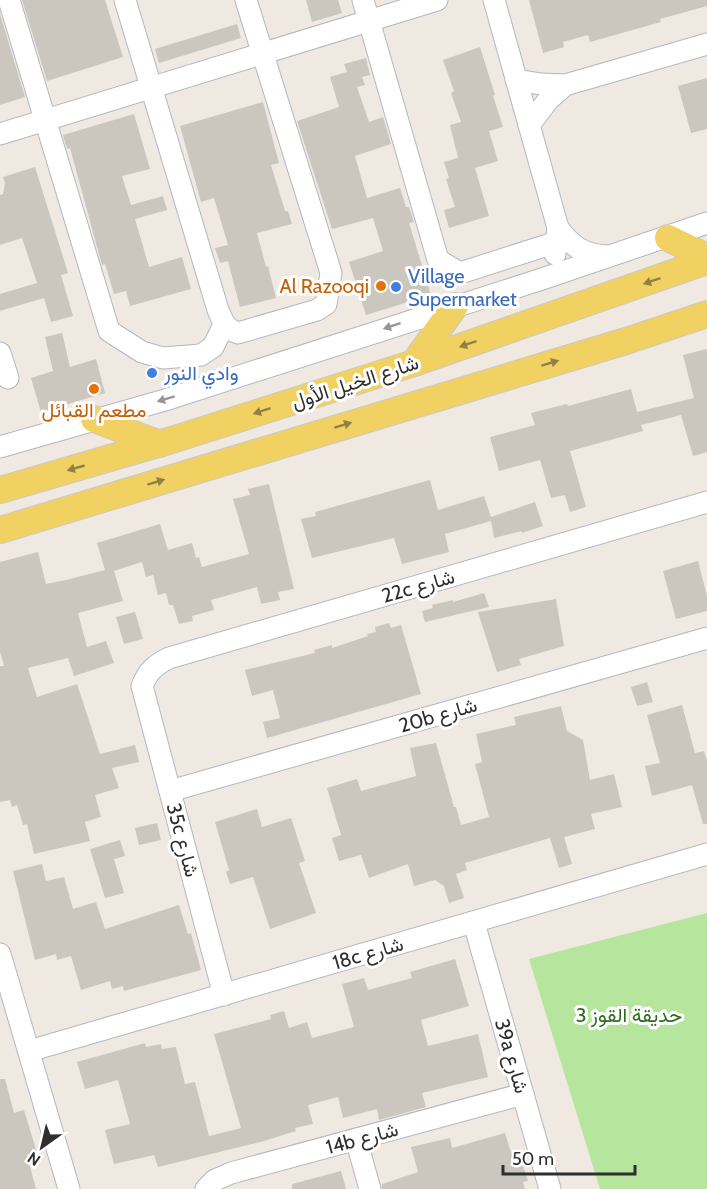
<svg xmlns="http://www.w3.org/2000/svg" width="707" height="1189" viewBox="0 0 707 1189" font-family="Cabin,Vazirmatn,sans-serif">
<style>
.green{fill:#b6e59e}
.building{fill:#cbc7bf}
.lines{fill:none;stroke-linecap:round;stroke-linejoin:round}
.minor-casing{stroke:#b4b7c1;stroke-width:23}
.major-casing{stroke:#c9c9c9;stroke-width:28}
.minor{stroke:#fff;stroke-width:21}
.major{stroke:#f2d163;stroke-width:26}
.oneway{fill:#908048}
.oneway2{fill:#969696}
.food-dot{fill:#e8710a;stroke:#fff;stroke-width:2}
.shop-dot{fill:#3f7fe0;stroke:#fff;stroke-width:2}
.labels{text-anchor:middle;dominant-baseline:central;stroke-width:6;stroke-linejoin:round;paint-order:stroke}
.shop-label{font-size:20px;fill:#366cbe;stroke:#fff;text-anchor:start}
.food-label{font-size:20px;fill:#c56008;stroke:#fff;text-anchor:end}
.street-label{font-size:20px;fill:#2e2e2e;stroke:#fff}
.park-label{font-size:20px;fill:#2c6e1b;stroke:#fff}
</style>
<rect width="100%" height="100%" fill="#efe9e1"/>
<path class="green" d="M707,913V1189H600L529,959Z"/>
<g class="building">
<path d="M22,0H105L123,57L47,81Z"/>
<path d="M306,0H338L342,13L312,22Z"/>
<path d="M529,0H707V6L660,19L661,22L590,42L588,35L563,42L564,47L543,53Z"/>
<path d="M0,14L25,97L0,105Z"/>
<path d="M237,24L241,38L159,63L155,49Z"/>
<path d="M480,47L495,95L493,96L503,127L489,131L498,161L475,168L489,216L449,228L444,210L455,207L446,179L449,178L444,162L458,158L450,125L461,122L451,93L454,91L443,60Z"/>
<path d="M366,58L370,75L362,77L365,85L357,87L369,122L383,117L391,144L355,156L367,198L400,188L406,207H409L414,222L409,223L431,295L366,315L349,262L383,251L373,218L332,229L297,121L339,107L330,77L347,72L344,64Z"/>
<path d="M707,78V129L691,133L678,86Z"/>
<path d="M263,102L279,163L271,165L285,211H288L292,224L257,233L266,267L268,266L276,298L240,307L228,261L220,263L215,248L228,245L214,198L201,202L180,126Z"/>
<path d="M134,114L150,169L122,176L131,205L163,196L167,210L135,219L149,267L182,257L191,289L130,306L126,291L114,294L105,264L102,265L70,148L67,149L63,135Z"/>
<path d="M35,167L68,273L61,275L73,316L51,322L44,298L0,311V294L37,283L22,238L0,245V195L3,194L5,183L3,177Z"/>
<path d="M62,333L70,367L96,359L105,393L41,412L31,378L53,371L45,337Z"/>
<path d="M707,349V452L693,456L681,415L641,425L643,431L570,451L586,507L570,512L565,495L551,498L540,460L499,471L490,437L535,425L531,413L567,404L568,406L631,389L637,412L694,398L683,355Z"/>
<path d="M430,480L438,510L484,496L491,517L535,502L543,526L522,533V531L494,538L491,521L445,534L449,552L402,564L394,538L312,558L301,519L316,516L315,512Z"/>
<path d="M269,484L294,589L278,592L280,600L261,604L257,587L211,600L214,610L192,616L193,621L179,624L173,605H169L166,593L158,595L153,575L146,577L142,562L114,571L123,601L78,613L87,647L106,641L114,663L74,676L68,658L28,668L37,697L77,684L100,754L135,745L139,762L112,768L119,788L95,795L101,817L85,822L90,841L34,854L27,824L23,825L17,805L12,807L10,800L0,802V666H4L0,652V562L38,552L46,584L66,580L105,570L97,543L160,524L168,550L192,543L196,558L199,557L202,567L249,554L233,499L250,495L248,489Z"/>
<path d="M698,561L707,596V611L676,619L663,571Z"/>
<path d="M484,593L489,607L425,622L422,611L433,608L432,605L453,600V602Z"/>
<path d="M556,599L564,646L519,659L521,665L497,672L478,612Z"/>
<path d="M135,612L143,639L124,644L116,617Z"/>
<path d="M389,623L391,628L401,625L421,694L267,738L263,722L280,718L273,690L252,696L245,670L315,653L314,650L332,645V648L368,636L367,634L376,632L375,627Z"/>
<path d="M647,682L653,702L637,706L631,687Z"/>
<path d="M682,705L695,753L704,751L707,761V824H703L692,785L652,796L645,766L660,763L647,715Z"/>
<path d="M561,706L567,731L583,740L590,780L614,774L622,807L591,814L595,829L564,837L572,864L559,868L550,838L465,863L467,870L456,874L464,898L449,903L444,886L435,880L414,886L408,864L369,878L361,855L339,861L332,838L341,835L327,788L357,779L361,791L416,776L410,748L436,743L454,807H456L461,825L489,817L475,764L482,762L476,734L516,725L514,717Z"/>
<path d="M257,809L262,827L291,818L305,861L299,863L316,913L270,929L253,877L230,884L226,872L229,870L215,822Z"/>
<path d="M157,823L161,840L139,845L135,828Z"/>
<path d="M120,840L125,856L114,859L124,893L105,898L90,849Z"/>
<path d="M42,864L46,881L64,877L73,909L96,902L105,929L179,905L188,934L191,933L201,970L124,991L123,986L112,989L110,981L81,990L71,956L57,960L56,954L35,960L13,871Z"/>
<path d="M455,959L469,1006L421,1020L428,1046L478,1034L488,1077L422,1093L426,1107L379,1120L377,1109L343,1118L338,1097L308,1105L313,1124L295,1128L296,1131L264,1141L158,1167L154,1155L114,1164L105,1130L130,1124L118,1080L85,1089L77,1062L145,1043L146,1047L161,1044L162,1049L176,1047L185,1084L195,1082L209,1136L241,1128L214,1034L271,1019L270,1015L284,1011L289,1028L307,1022L312,1038L354,1027L342,984L364,978L368,990L412,978L410,972Z"/>
<path d="M0,1079H5L14,1113L24,1110L37,1153L27,1155L36,1189H0Z"/>
<path d="M505,1133L516,1168L523,1166L528,1181L523,1182L525,1189H382V1184L418,1172L411,1147L450,1138L452,1148Z"/>
<path d="M341,1171L346,1189H292V1184Z"/>
</g>
<g class="lines">
<defs>
<g id="minor">
<path d="M9,0L109,331L142,352L163,358L201,355L213,347L224,325"/>
<path d="M125,0L218,310C223,321 225,329 238,333L317,310L326,304L331,273L246,0"/>
<path d="M363,0L438,260L460,273L557,242"/>
<path d="M494,0L558,228L555,254"/>
<path d="M516,80L541,84L565,85L707,44"/>
<path d="M529,125L549,99L565,85"/>
<path d="M0,134L437,0"/>
<path d="M558,228C571,246 584,255 607,256"/>
<path d="M0,353L8,378"/>
<path d="M0,447L165,400L542,279L707,223"/>
<path d="M170,791L707,638"/>
<path d="M474,923L550,1189"/>
<path d="M0,954L69,1189"/>
<path d="M224,995L142,686C148,671 155,665 169,658L707,502"/>
<path d="M29,1051L707,854"/>
<path d="M356,1139L370,1189"/>
<path d="M206,1189L215,1180L231,1173L523,1094"/>
</g>
<g id="major">
<path d="M668,238L707,257"/>
<path d="M414,363L455,306"/>
<path d="M94,419L160,444"/>
<path d="M0,490L175,439L414,363L707,261"/>
<path d="M0,530L626,341L707,314"/>
</g>
</defs>
<use href="#minor" class="minor-casing"/>
<use href="#major" class="major-casing"/>
<use href="#minor" class="minor"/>
<use href="#major" class="major"/>
</g>
<defs><path id="oneway-solid" d="M-6-.8H1V-3.2L6.5 0L1 3.2V.8H-6Z" transform="scale(1.5)"/></defs>
<g class="oneway">
<use href="#oneway-solid" transform="translate(652 281) rotate(161)"/>
<use href="#oneway-solid" transform="translate(468 344) rotate(161)"/>
<use href="#oneway-solid" transform="translate(550 363) rotate(-17)"/>
<use href="#oneway-solid" transform="translate(262 411) rotate(162)"/>
<use href="#oneway-solid" transform="translate(343 425) rotate(-17)"/>
<use href="#oneway-solid" transform="translate(76 468) rotate(164)"/>
<use href="#oneway-solid" transform="translate(156 482) rotate(-17)"/>
</g>
<g class="oneway2">
<use href="#oneway-solid" transform="translate(392 326) rotate(162)"/>
<use href="#oneway-solid" transform="translate(166 399) rotate(163)"/>
</g>
<g class="food-dot">
<circle cx="381" cy="286" r="6"/>
<circle cx="94" cy="389" r="6"/>
</g>
<g class="shop-dot">
<circle cx="396" cy="287" r="6"/>
<circle cx="152" cy="373" r="6"/>
</g>
<g class="labels">
<g class="shop-label">
<text x="408" y="276">Village<tspan x="408" dy="23">Supermarket</tspan></text>
<text x="164" y="373">وادي النور</text>
</g>
<g class="food-label">
<text x="369" y="286">Al Razooqi</text>
<text x="94" y="410" text-anchor="middle">مطعم القبائل</text>
</g>
<g class="street-label">
<text transform="translate(355 382) rotate(-18)">شارع الخيل الأول</text>
<text transform="translate(418 586) rotate(-16)">22c شارع</text>
<text transform="translate(438 715) rotate(-16)">20b شارع</text>
<text transform="translate(183 840) rotate(75)">35c شارع</text>
<text transform="translate(368 953) rotate(-16)">18c شارع</text>
<text transform="translate(512 1056) rotate(74)">39a شارع</text>
<text transform="translate(362 1138) rotate(-15)">14b شارع</text>
</g>
<g class="park-label">
<text x="629" y="1015">حديقة القوز 3</text>
</g>
</g>
<g transform="translate(42 1147) rotate(214)" stroke="#ffffff" stroke-width="4.5" paint-order="stroke">
<path d="M0-4.5L10 22L0 15L-10 22Z" fill="#2e2e2e"/>
<text y="-9" font-size="16" font-weight="bold" text-anchor="middle" fill="#2e2e2e">N</text>
</g>
<path d="M503 1165v9h132v-9" fill="none" stroke="#2e2e2e" stroke-width="3"/>
<text x="512" y="1165" font-size="18" fill="#2e2e2e" stroke="#ffffff" stroke-width="4.5" paint-order="stroke">50 m</text>
</svg>
